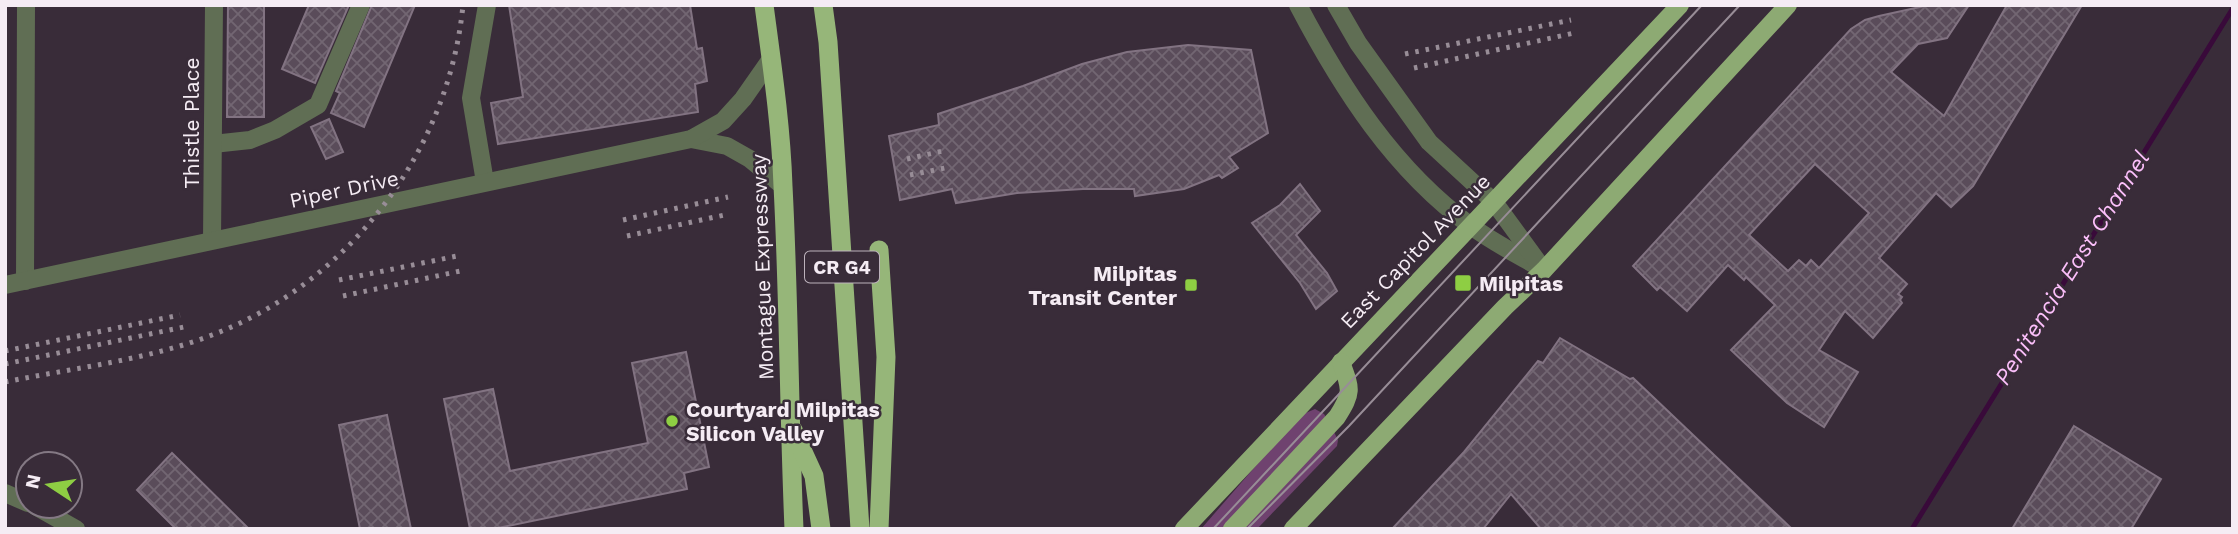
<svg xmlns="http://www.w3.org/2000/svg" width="2238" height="534" viewBox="0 0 2238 534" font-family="'Work Sans',sans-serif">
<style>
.green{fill:#6f426f}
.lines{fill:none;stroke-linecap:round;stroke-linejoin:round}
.stream{stroke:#390a3a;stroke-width:5}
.building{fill:url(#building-cross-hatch);stroke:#827382;stroke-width:2;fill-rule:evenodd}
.minor{stroke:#606e54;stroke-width:18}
.tertiary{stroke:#606e54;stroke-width:18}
.primary{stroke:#8daa73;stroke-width:18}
.trunk{stroke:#96b679;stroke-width:19}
.tram{stroke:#988d97;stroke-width:2}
.rail{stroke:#988d97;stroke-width:5;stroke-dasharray:3.5 7;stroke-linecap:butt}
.poi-dot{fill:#8ece43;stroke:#392c39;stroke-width:2.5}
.labels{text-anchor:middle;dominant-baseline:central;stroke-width:5;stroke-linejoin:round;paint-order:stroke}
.shield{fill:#392c39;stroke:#bdb2bc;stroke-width:2}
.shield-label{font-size:19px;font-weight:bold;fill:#f5ecf4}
.street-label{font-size:21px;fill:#f5ecf4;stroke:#392c39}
.poi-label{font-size:21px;font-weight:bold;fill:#f5ecf4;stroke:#392c39;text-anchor:start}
.water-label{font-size:23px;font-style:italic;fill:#fbbffa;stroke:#392c39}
</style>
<defs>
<pattern id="building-cross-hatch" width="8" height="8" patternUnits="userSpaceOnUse" patternTransform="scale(1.75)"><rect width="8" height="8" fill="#5a4c5a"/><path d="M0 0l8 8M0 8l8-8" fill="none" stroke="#726672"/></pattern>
</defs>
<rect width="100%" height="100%" fill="#392c39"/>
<path class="green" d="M1315,409L1324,414L1330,424L1338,440L1337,446L1257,529H1201L1293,423L1301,415Z"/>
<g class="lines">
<path class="stream" d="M1912,529L2233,8"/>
</g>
<g class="building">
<path d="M228,5H264V117H227Z"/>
<path d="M309,5H349L315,83L282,69Z"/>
<path d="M372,5H415L364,127L331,113L340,93L336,91Z"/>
<path d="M509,5H690L697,49L702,48L707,81L695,84L698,112L498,144L491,103L523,97Z"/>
<path d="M1929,5H1969L1947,38L1918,44L1891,72L1944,116L2007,5H2082L1973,186L1951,207L1936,193L1879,258L1907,284L1898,294L1902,297L1900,300L1902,303L1873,338L1845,311L1819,350L1858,372L1824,427L1787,403L1731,350L1775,305L1746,277L1744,280L1728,265L1687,311L1660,287L1657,290L1633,266L1851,29L1865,20L1879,16ZM1815,164L1869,213L1819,268L1811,260L1806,266L1799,260L1788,271L1749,235Z"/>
<path d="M1188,45L1251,50L1268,133L1229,157L1238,168L1222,178L1219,175L1184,189L1135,196L1134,189H1083L1017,193L956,203L952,189L900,200L889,136L939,125L938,114L1023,86L1082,64L1127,52Z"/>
<path d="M329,119L343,152L326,159L311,127Z"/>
<path d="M1300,184L1320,211L1296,235L1327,273L1337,291L1316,309L1300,283L1252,223L1280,205Z"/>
<path d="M1560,338L1630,379L1633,378L1792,529H1541L1511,494L1483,529H1392L1464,452L1538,361L1543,363Z"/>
<path d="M686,352L709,467L684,473L687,489L493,529H470L444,399L493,389L510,471L648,443L632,363Z"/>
<path d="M387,415L411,529H360L339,425Z"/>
<path d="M2074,426L2161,479L2131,529H2012Z"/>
<path d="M172,453L249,529H176L137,490Z"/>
</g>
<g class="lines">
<g class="minor">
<path d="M213,144L250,140L275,130L318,105L361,5"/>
<path d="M485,182L471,98L487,5"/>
<path d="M212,240L214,5"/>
<path d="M25,281L26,5"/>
<path d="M5,493L28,503"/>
<path d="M35,506L76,529"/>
</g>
<g class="tertiary">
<path d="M1298,5C1342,89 1394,170 1471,226C1494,243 1520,256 1544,270"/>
<path d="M1336,5L1358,43L1429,142L1494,202L1540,265"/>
<path d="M691,139L727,146L750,159L783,186"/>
<path d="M5,285L691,139L723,121L743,99L771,59"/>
</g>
<g class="primary">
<path d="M1184,529L1680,5"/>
<path d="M1232,529L1337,417C1353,392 1351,389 1341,362"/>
<path d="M1293,529L1505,307L1544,270L1788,5"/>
</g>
<g class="trunk">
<path d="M764,5C772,65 781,126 783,186C789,300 789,415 794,529"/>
<path d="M823,5L828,42L860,529"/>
<path d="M793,430L814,476L821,529"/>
<path d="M879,529L886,357L879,250"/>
</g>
<g class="tram">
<path d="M1213,529L1702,5"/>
<path d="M1247,529L1349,426L1740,5"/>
</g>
<g class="rail">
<path d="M1405,54L1571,20"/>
<path d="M1414,68L1574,33"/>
<path d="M907,159L947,150"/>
<path d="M910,175L950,167"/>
<path d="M623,220L728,197"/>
<path d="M627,236L729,214"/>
<path d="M339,280L462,255"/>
<path d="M343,296L465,270"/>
<path d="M5,351L180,315"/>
<path d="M5,364L184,327"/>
<path d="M5,382C73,368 148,360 212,335C349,283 449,151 463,5"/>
</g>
</g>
<g class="poi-dot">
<rect x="1454" y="274" width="18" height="18" rx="3.5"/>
<rect x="1184" y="278" width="14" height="14" rx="3.5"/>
<circle cx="672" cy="421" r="7"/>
</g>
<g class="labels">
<rect class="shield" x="805" y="251.5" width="74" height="31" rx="5"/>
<g class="shield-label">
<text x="842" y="267">CR G4</text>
</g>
<g class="street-label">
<text transform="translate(191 123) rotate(-90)">Thistle Place</text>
<text transform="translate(344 189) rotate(-12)">Piper Drive</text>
<text transform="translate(1415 251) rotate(-46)">East Capitol Avenue</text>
<text transform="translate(762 267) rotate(-92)">Montague Expressway</text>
</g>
<g class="poi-label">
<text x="1177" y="273" text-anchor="end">Milpitas<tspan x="1177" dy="24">Transit Center</tspan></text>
<text x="1479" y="283">Milpitas</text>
<text x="686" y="409">Courtyard Milpitas<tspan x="686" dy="24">Silicon Valley</tspan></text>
</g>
<g class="water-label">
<text transform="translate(2072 268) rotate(-58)">Penitencia East Channel</text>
</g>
</g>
<rect width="2238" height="534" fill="none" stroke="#f5ecf4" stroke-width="14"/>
<g transform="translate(49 485) rotate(282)"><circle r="33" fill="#392c39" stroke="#847984" stroke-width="2"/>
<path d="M0-5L12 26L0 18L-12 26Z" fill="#8ece43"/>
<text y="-10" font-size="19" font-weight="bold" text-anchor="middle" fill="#f5ecf4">N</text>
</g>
</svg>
